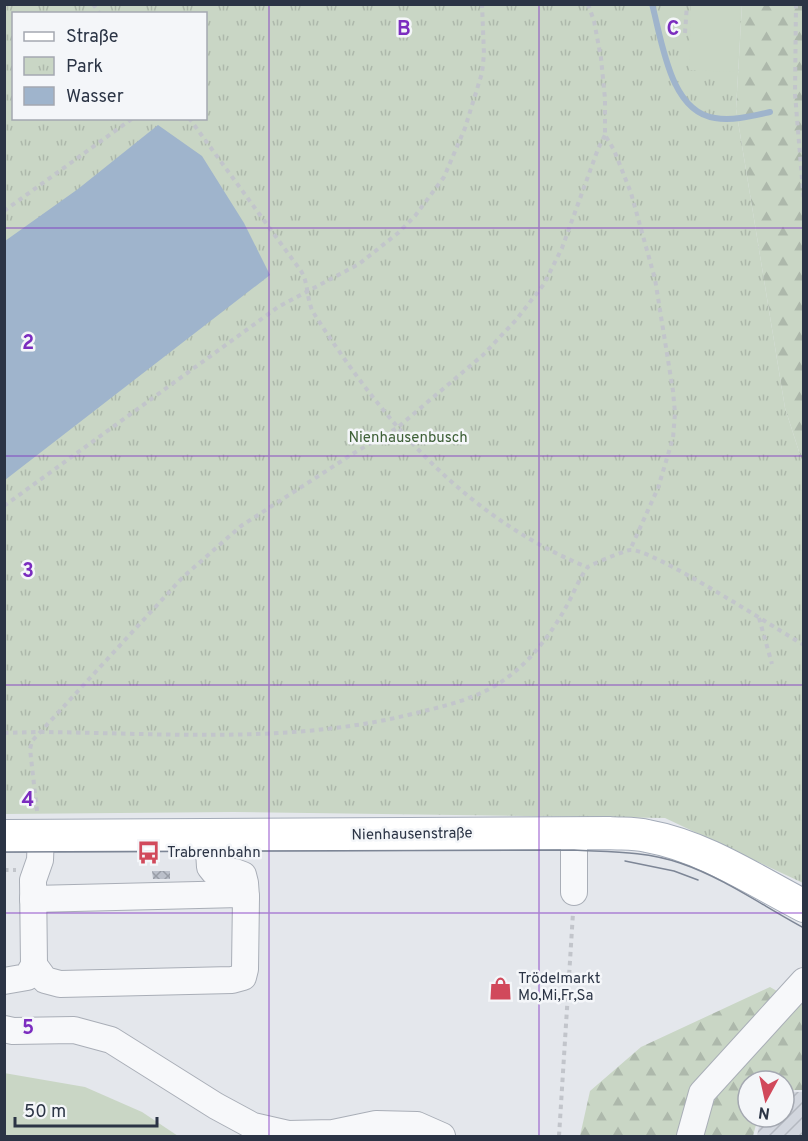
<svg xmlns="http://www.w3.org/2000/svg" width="808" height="1141" viewBox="0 0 808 1141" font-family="Overpass,sans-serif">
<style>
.industrial{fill:url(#industrial-furrows)}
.forest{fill:url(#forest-firs)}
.park{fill:url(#park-tufts);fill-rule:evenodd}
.garden{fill:#c9d6c5}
.water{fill:#9fb4cc}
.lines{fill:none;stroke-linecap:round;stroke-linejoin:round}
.stream{stroke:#9fb4cc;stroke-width:6}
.building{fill:url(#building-cross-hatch)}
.minor-casing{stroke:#a9aeb7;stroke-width:28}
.major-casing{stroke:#a3abb8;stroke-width:34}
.path{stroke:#c2c5cb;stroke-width:4;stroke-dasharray:4.5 4.5;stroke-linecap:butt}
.minor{stroke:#f7f8fa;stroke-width:26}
.major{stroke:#fff;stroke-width:32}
.tram{stroke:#7d8696;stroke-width:1.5}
.grid{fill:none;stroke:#7b2cbf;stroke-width:1.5;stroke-opacity:0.55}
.labels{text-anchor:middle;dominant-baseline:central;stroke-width:5;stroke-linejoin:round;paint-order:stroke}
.park-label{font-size:15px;fill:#3f6138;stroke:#f4f6f9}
.street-label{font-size:15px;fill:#2b3445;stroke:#f4f6f9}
.poi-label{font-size:15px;fill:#2b3445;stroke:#f4f6f9;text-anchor:start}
.grid-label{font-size:20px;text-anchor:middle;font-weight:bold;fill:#7b2cbf;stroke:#f4f6f9;stroke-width:5;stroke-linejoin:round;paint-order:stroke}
</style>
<defs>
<pattern id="industrial-furrows" width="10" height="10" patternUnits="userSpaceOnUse" patternTransform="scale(1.5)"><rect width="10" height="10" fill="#d2d6de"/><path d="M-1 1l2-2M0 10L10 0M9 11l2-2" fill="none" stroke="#b4b8c0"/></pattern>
<pattern id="forest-firs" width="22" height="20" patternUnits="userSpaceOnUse" patternTransform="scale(1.5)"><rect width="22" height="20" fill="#c9d6c5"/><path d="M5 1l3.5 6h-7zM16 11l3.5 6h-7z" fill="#adb8ab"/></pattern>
<pattern id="park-tufts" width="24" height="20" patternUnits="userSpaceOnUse" patternTransform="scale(1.5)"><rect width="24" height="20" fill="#c9d6c5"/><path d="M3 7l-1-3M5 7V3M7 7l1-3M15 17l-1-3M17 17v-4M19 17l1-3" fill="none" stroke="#adb8ab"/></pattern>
<pattern id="building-cross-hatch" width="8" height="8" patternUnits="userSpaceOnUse" patternTransform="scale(1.5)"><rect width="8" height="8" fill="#bbc0ca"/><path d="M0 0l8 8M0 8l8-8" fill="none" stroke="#989da6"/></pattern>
</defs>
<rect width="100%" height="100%" fill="#e4e7ec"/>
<path class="industrial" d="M784,1092H803V1136H757L761,1117H784Z"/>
<g class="forest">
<path d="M742,5H803V464L785,408L736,109Z"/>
<path d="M770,987L782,994L803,993V1090H784V1081H748V1117H758L753,1136H580L590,1091L641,1047Z"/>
</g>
<path class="park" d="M4,5H742L736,109L785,408L803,464V883L665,818L233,812L5,814ZM14,14H206V118H14Z"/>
<g class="garden">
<path d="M691,5H740L737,72L689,70Z"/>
<path d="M4,1073L85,1087L142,1112L178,1136H5Z"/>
</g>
<path class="water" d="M158,125L202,156L244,223L270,275L5,480V241L78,189Z"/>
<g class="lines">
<path class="stream" d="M652,4C662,41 670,112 715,118C733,121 752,116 770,112"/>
</g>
<path class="building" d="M152,871H170V879H153Z"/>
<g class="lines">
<defs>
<g id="minor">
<path d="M574,833V892"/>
<path d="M208,834L210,867L214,872H235L243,875L245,883L246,897"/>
<path d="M33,899L240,894L246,897L245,969L243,977L232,980L60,984L45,980L34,965"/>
<path d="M4,981L27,977L34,965L33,880L40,860L41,835"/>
<path d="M4,1029L13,1031L74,1030L111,1040L216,1106L253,1126L288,1134L333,1133L376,1124L417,1125L442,1136"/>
<path d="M690,1136L702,1093L804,981"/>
</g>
<path id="major" d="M4,836L609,833C622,834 635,833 647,836C703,846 754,880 804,906"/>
</defs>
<use href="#minor" class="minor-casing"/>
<use href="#major" class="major-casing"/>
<g class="path">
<path d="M93,4L100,14"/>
<path d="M588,4L594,21L601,58L605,99V135L614,150L631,193L655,279L673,391L675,413L673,438L658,488L630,550"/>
<path d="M796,4L795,94L804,203"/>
<path d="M685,33L687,4"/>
<path d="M189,118L301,271C309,284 306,298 313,312C382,420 465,518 587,567"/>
<path d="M4,211L133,118"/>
<path d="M4,506L278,307L359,264L398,233L415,216L444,177L465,128L482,73L484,54L482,4"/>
<path d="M759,618L772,664"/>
<path d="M4,733L39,732C163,733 287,744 408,715C440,707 470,701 498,684C527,666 550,636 566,607C571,599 582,572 588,567C590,565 626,550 630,550C650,547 778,630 804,645"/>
<path d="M37,811L30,749L32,741L182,578L241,526L354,453L397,428L483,355L516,320L544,284L562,248L598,149L605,135"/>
<path d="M4,870H16"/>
<path d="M559,1136L573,913"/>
</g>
<use href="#minor" class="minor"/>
<use href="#major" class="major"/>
<g class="tram">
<path d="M4,852L574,850C610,852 645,851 680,863C724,878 763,906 804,928"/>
<path d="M625,861L674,871L698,880"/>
</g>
</g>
<path class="grid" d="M269,4V1136M539,4V1136M4,228H804M4,456H804M4,685H804M4,913H804"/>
<defs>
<symbol id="bus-bare" viewBox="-9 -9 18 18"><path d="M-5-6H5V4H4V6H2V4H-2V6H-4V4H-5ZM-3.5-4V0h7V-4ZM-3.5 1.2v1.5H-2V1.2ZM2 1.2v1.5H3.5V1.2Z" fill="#d1495b" stroke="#f4f6f9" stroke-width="2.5" paint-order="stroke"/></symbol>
<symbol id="shop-bare" viewBox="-9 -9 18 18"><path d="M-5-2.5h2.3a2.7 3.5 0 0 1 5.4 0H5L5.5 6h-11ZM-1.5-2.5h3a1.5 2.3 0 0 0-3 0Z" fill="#d1495b" stroke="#f4f6f9" stroke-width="2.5" paint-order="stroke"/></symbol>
</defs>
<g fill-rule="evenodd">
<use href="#bus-bare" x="132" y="836" width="33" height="33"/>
<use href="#shop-bare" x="484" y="972" width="33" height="33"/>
</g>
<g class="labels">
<g class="park-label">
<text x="408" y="438">Nienhausenbusch</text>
</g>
<g class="street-label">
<text transform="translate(412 835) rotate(-1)">Nienhausenstraße</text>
</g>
<g class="poi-label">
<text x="167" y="853">Trabrennbahn</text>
<text x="518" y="979">Trödelmarkt<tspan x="518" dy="17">Mo,Mi,Fr,Sa</tspan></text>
</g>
</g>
<g class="grid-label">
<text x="404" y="35">B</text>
<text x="673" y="35">C</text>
<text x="28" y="349">2</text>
<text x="28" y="577">3</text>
<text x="28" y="806">4</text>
<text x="28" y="1034">5</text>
</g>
<rect width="808" height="1141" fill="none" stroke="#2b3445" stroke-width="12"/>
<rect x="12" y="12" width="195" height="108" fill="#f4f6f9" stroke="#a4a8b1" stroke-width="1.5"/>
<rect x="24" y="32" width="30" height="9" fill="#ffffff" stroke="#a4a8b1" stroke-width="1.5"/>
<text x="66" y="42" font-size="18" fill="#2b3445">Straße</text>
<rect x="24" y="57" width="30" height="18" fill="url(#park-tufts)" stroke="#a4a8b1" stroke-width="1.5"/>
<text x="66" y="72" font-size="18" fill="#2b3445">Park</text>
<rect x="24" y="87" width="30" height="18" fill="#9fb4cc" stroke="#a4a8b1" stroke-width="1.5"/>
<text x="66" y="102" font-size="18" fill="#2b3445">Wasser</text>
<g transform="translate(766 1099) rotate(188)"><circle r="28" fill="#f4f6f9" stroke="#a4a8b1" stroke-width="1.5"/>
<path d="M0-4.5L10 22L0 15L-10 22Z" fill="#d1495b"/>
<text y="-9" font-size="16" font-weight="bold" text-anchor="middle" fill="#2b3445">N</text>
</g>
<path d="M15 1117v9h142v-9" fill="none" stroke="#2b3445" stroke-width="3"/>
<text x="24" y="1117" font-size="18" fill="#2b3445" stroke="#f4f6f9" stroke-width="4.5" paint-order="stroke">50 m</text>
</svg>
